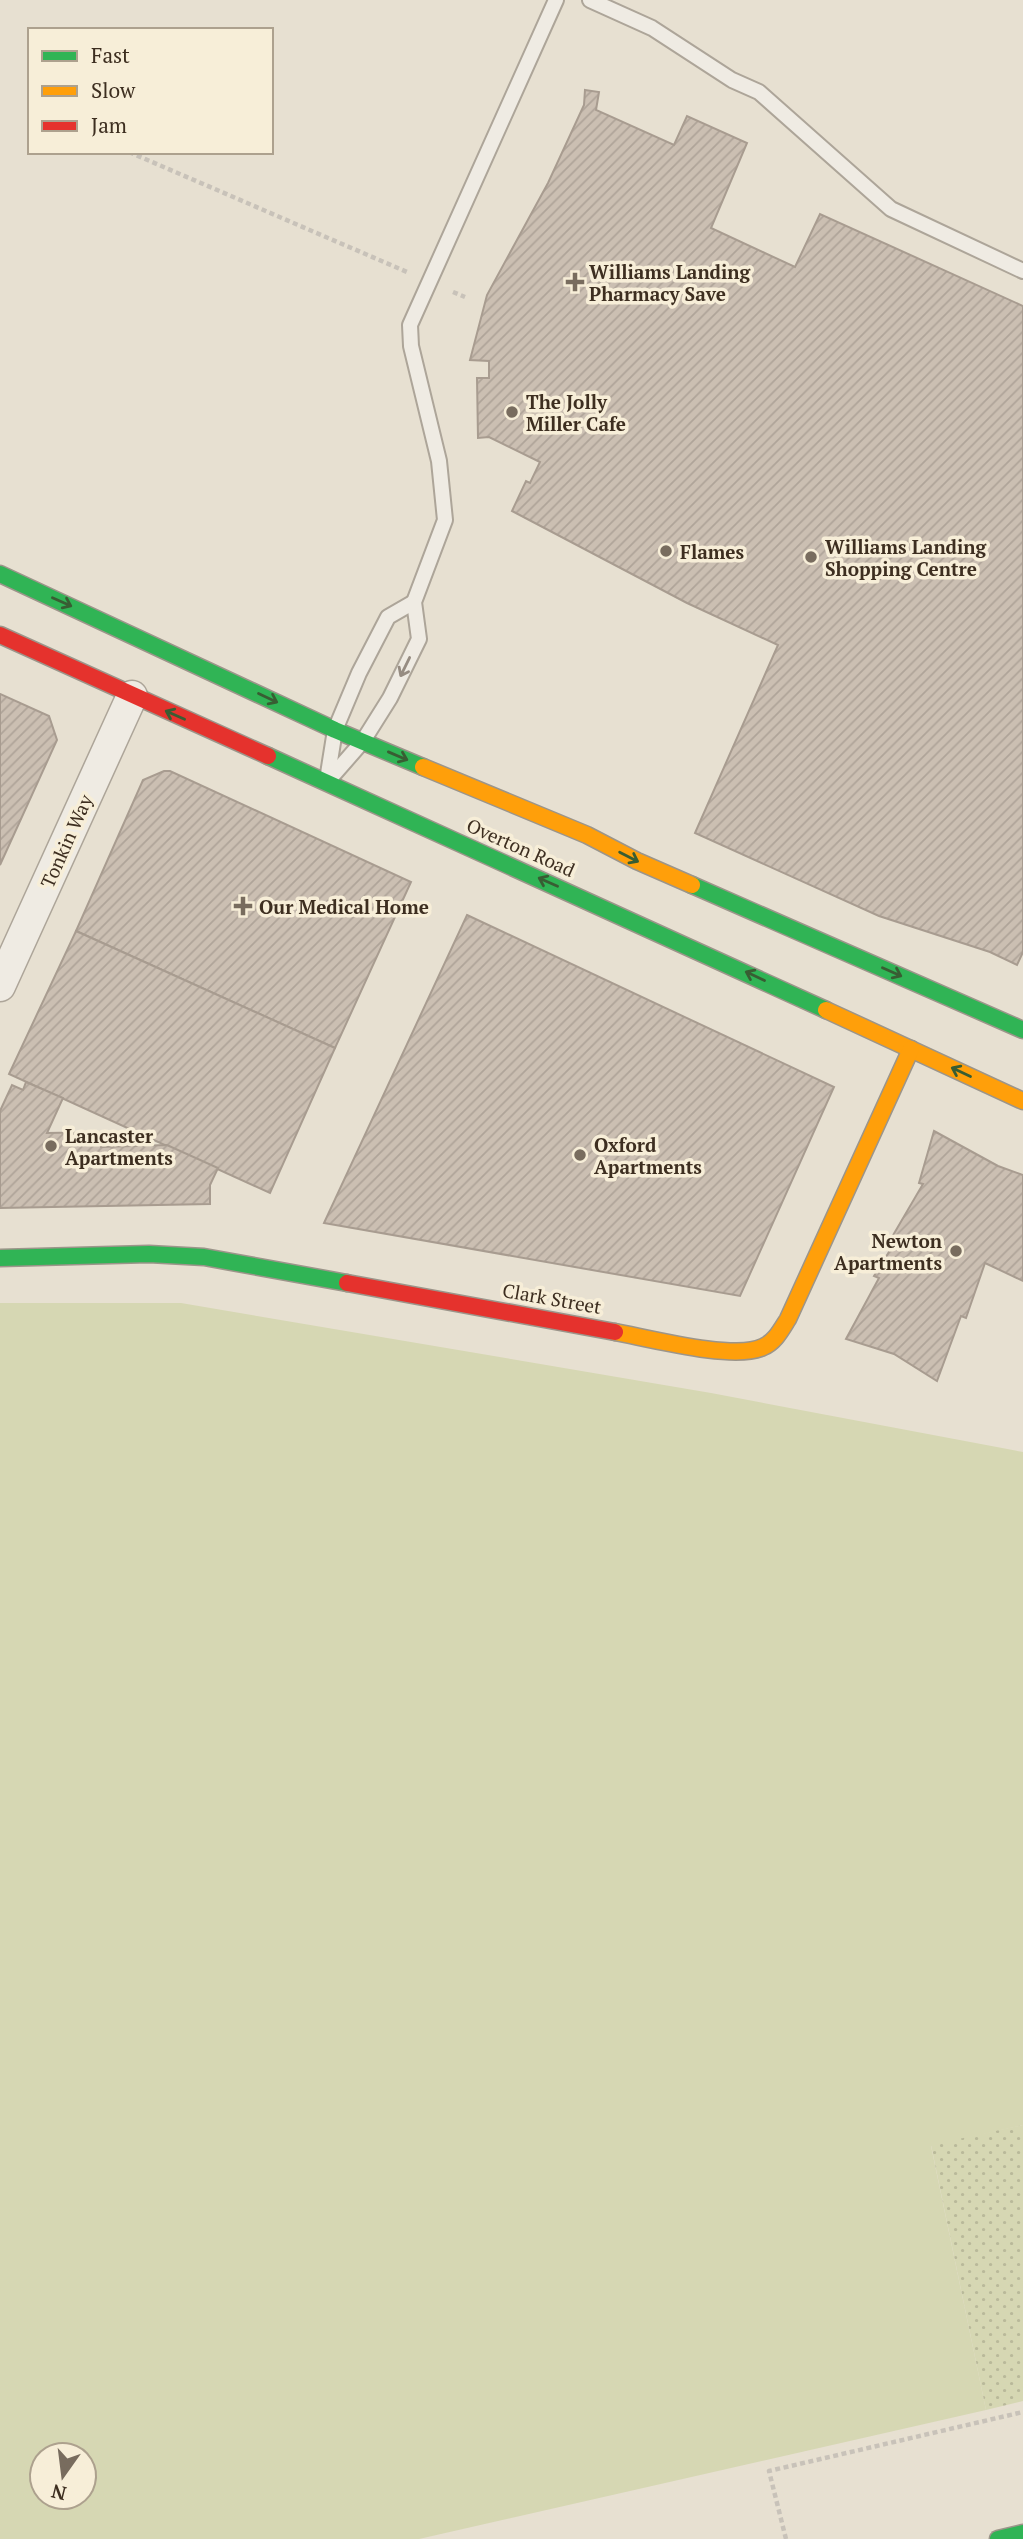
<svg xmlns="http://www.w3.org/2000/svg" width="1023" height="2539" viewBox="0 0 1023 2539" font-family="'PT Serif',serif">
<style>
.grass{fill:#d6d7b3;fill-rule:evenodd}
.park{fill:url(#park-dots)}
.building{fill:url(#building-hatch);stroke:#a89c90;stroke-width:2}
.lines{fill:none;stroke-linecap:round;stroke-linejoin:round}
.lane-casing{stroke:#ada599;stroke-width:18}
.street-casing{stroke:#ada599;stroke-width:33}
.fast-casing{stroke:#9c958a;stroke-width:19}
.slow-casing{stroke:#9c958a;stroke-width:19}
.jam-casing{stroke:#9c958a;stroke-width:19}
.path{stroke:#c8c2b9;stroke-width:4.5;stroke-dasharray:5 3.5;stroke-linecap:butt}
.lane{stroke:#efebe3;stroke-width:14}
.street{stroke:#efebe3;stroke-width:30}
.fast{stroke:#30b455;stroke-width:16}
.slow{stroke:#ff9f0a;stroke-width:16}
.jam{stroke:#e5322d;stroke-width:16}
.oneway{stroke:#385d33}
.oneway2{stroke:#968c82}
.poi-dot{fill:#786c5e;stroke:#f7eed8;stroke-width:2.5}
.labels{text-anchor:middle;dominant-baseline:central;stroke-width:7;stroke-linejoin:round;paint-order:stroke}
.poi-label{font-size:19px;font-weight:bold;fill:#3d2e20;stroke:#f7eed8;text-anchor:start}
.street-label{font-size:19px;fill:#3d2e20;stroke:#f7eed8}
</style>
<defs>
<pattern id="park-dots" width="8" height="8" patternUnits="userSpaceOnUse" patternTransform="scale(1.75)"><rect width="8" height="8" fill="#d6d7b3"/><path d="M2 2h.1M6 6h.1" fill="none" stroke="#b9b99a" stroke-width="1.8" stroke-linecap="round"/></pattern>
<pattern id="building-hatch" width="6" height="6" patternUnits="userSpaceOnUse" patternTransform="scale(1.75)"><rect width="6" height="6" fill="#cbbfb2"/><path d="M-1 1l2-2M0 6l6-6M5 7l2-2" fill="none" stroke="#afa499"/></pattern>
</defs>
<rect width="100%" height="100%" fill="#e7e0d1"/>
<path class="grass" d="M0,1303H181L711,1393L1023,1452V2125L931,2146L986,2410L419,2539H0ZM42,2455H84V2497H42Z"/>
<path class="park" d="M1023,2125V2401L986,2410L931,2145Z"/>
<g class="building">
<path d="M585,90L599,92L596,110L674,145L687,116L747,143L711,228L795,267L820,214L1023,306V952L1017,965L990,952L879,916L695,833L778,645L687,603L512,511L526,481L530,483L540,462L489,437L478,438L477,378H489V361L470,360L487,295L548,183L584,105Z"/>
<path d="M0,694L49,716L57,740L0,865Z"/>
<path d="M164,771H170L411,882L335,1048L76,931L143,780Z"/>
<path d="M467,915L834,1087L740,1296L324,1223Z"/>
<path d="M76,931L335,1048L270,1193L9,1074Z"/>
<path d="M26,1082L63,1098L47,1133L101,1132V1147L167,1145L218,1168L210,1185V1204L0,1208V1111L12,1085L23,1090Z"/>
<path d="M934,1131L998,1166L1023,1175V1281L985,1263L966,1318L961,1316L937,1381L894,1354L846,1339L879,1278L874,1276L897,1239L892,1237L923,1184L919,1183Z"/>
</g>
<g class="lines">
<defs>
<g id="lane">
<path d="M590,0L652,28L732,80L759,92L891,209L1023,271"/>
<path d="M327,780L335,730L359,673L388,617L414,602"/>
<path d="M328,781L363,741L390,698L419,639L414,602L445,520L439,461L411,346L410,325L556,0"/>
</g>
<path id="street" d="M0,986L132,696"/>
<g id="fast">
<path d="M0,574L335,730L423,767"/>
<path d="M268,756L826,1010"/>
<path d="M692,885L1023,1030"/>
<path d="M0,1258L149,1254L204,1257L347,1283"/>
<path d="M998,2539L1023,2533"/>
</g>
<g id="slow">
<path d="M423,767L587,835L637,861L692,885"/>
<path d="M826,1010L1023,1101"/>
<path d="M615,1332C648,1338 735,1361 763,1347C775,1342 781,1330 788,1319L911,1049"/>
</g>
<g id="jam">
<path d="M0,635L268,756"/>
<path d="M347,1283L615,1332"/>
</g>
</defs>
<use href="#lane" class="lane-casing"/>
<use href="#street" class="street-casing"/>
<use href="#fast" class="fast-casing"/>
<use href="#slow" class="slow-casing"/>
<use href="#jam" class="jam-casing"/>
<g class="path">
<path d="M28,111L30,112"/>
<path d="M129,152L407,272"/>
<path d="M453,292L465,297"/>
<path d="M786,2539L769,2471L1023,2412"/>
</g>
<use href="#lane" class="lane"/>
<use href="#street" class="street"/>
<use href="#fast" class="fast"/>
<use href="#slow" class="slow"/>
<use href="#jam" class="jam"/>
</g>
<defs><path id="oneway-shaft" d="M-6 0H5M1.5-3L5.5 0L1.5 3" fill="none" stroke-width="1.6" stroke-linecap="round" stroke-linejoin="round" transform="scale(1.75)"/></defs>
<g class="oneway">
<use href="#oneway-shaft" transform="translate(62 602) rotate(24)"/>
<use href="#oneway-shaft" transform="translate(268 698) rotate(25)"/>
<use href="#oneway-shaft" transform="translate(175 715) rotate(-156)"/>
<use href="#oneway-shaft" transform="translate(398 756) rotate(23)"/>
<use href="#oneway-shaft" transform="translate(629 857) rotate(27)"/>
<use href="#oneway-shaft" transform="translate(548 882) rotate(-156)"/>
<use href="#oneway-shaft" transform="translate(892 972) rotate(24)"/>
<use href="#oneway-shaft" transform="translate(755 976) rotate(-155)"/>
<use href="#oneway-shaft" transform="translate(961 1072) rotate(-155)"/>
</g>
<use class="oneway2" href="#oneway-shaft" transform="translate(405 667) rotate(116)"/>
<g class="poi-dot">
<path d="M571.5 271.5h7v7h7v7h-7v7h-7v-7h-7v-7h7z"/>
<circle cx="512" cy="412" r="7"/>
<circle cx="666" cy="551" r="7"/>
<circle cx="811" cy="557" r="7"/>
<path d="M239.5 895.5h7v7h7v7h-7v7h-7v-7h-7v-7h7z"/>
<circle cx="51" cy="1146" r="7"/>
<circle cx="580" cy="1155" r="7"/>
<circle cx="956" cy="1251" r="7"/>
</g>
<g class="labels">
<g class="poi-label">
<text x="589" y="271">Williams Landing<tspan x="589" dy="22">Pharmacy Save</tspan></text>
<text x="526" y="401">The Jolly<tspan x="526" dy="22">Miller Cafe</tspan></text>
<text x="825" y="546">Williams Landing<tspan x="825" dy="22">Shopping Centre</tspan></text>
<text x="680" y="551">Flames</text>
<text x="259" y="906">Our Medical Home</text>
<text x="65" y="1135">Lancaster<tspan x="65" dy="22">Apartments</tspan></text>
<text x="594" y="1144">Oxford<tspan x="594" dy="22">Apartments</tspan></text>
<text x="942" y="1240" text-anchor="end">Newton<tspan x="942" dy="22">Apartments</tspan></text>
</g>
<g class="street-label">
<text transform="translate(66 841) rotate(-66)">Tonkin Way</text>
<text transform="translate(521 847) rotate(24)">Overton Road</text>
<text transform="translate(552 1298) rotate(10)">Clark Street</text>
</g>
</g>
<rect x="28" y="28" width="245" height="126" fill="#f7eed8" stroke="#ada18e" stroke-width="2"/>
<rect x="42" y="51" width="35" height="10" fill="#30b455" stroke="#ada18e" stroke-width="2"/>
<text x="91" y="63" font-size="21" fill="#3d2e20">Fast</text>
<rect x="42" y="86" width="35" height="10" fill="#ff9f0a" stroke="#ada18e" stroke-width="2"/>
<text x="91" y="98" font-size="21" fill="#3d2e20">Slow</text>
<rect x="42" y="121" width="35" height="10" fill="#e5322d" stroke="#ada18e" stroke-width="2"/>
<text x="91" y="133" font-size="21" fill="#3d2e20">Jam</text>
<g transform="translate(63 2476) rotate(194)"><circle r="33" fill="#f7eed8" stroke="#ada18e" stroke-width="2"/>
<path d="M0-5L12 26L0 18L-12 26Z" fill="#786c5e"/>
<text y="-10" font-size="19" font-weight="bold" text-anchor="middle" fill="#3d2e20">N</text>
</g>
</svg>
